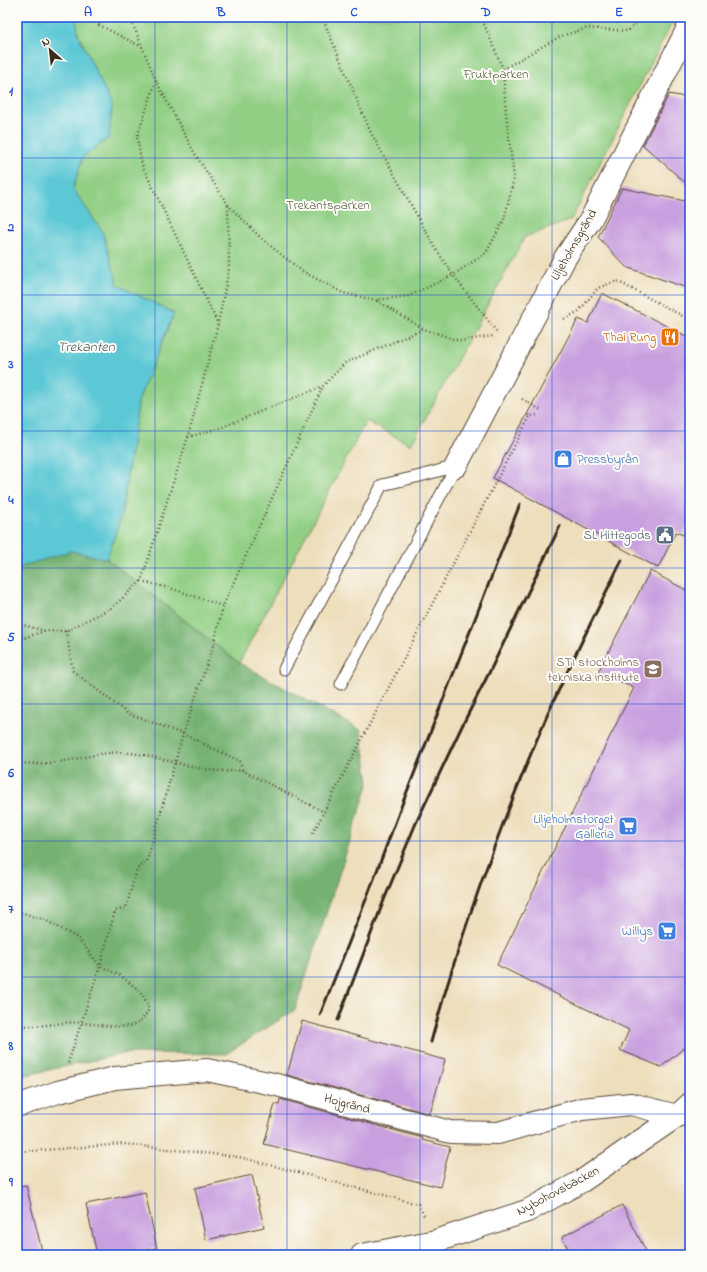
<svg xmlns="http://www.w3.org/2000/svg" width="707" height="1272" viewBox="0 0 707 1272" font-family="'Indie Flower',sans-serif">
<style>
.green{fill:#91cf84;stroke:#667c51}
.forest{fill:#74b272;stroke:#586e48}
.water{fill:#5cc8d5;stroke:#4c797a}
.building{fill:#c89fdf}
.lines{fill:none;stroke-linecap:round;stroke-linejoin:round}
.service-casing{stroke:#564536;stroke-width:13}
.minor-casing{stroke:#564536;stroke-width:24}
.path{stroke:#564536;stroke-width:2.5;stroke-dasharray:1 3;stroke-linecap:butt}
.service{stroke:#fff;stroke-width:11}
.minor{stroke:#fff;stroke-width:22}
.rail{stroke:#3b2a1e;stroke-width:3}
.grid{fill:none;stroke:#1d4ed8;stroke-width:1;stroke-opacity:0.55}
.labels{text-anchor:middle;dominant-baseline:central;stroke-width:4;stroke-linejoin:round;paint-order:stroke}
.park-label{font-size:13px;fill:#555c3d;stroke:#fdfcf7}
.street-label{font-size:13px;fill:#3b2a1e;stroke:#fdfcf7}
.food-label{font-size:13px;fill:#c56008;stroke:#fdfcf7;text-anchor:end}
.shop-label{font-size:13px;fill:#366cbe;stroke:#fdfcf7;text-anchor:end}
.service-label{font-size:13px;fill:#4e5e75;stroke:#fdfcf7;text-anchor:end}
.education-label{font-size:13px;fill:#785e54;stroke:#fdfcf7;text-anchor:end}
.water-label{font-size:14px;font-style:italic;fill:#47615e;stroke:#fdfcf7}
.neatline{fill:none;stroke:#1d4ed8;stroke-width:1.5}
.grid-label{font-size:13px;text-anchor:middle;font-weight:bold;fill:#1d4ed8}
</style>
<rect width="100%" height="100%" fill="#fdfcf7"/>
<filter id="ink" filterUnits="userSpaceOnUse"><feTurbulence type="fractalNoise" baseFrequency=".025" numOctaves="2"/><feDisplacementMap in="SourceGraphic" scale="8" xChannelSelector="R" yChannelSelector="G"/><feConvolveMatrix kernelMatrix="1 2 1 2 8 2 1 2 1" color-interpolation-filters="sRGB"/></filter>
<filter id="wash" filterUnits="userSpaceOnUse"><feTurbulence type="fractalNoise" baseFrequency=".012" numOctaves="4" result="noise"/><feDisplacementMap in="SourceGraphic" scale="16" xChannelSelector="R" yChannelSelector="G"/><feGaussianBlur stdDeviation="0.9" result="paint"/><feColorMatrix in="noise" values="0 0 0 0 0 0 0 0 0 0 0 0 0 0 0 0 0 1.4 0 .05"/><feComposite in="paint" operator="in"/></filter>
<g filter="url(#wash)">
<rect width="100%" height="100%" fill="#eddebc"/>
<path class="green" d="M76,17H675L571,220L525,237L411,445L366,421L239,663L107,559L121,516L139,398L174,313L118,285L102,231L73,189L83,157L109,138L112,105L78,34Z"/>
<path class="forest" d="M71,551L107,559L239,663L361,730L369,782L295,1010L226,1054L127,1053L17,1077V568Z"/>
<path class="water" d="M17,17H76L78,34L112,105L109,138L83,157L73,189L102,231L118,285L174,313L139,398L121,516L107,559L71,551L17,568Z"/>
<g id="blocks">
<g class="building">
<path d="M669,94L690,98V187L643,145Z"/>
<path d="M622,188L690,202V289L626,267L598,237Z"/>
<path d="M602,293L690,338V522L683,535L676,532L658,568L493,478L578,319L588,323Z"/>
<path d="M650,571L690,592V1043L661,1067L620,1050L629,1030L497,965L634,688L598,672Z"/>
<path d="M302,1021L445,1060L430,1114L287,1075Z"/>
<path d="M280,1099L423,1138L422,1140L450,1147L440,1187L264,1144L275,1104L279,1105Z"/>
<path d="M252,1175L264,1227L206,1240L195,1188Z"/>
<path d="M26,1185L43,1255H17V1186Z"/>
<path d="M145,1192L157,1248L123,1255H97L86,1204Z"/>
<path d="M622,1205L648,1255H571L562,1237Z"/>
</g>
</g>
</g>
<g filter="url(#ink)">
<use href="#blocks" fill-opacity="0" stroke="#564536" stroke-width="1"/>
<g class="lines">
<defs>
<g id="service">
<path d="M284,669L382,485L420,476L456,466"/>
<path d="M341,684L456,466"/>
</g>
<g id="minor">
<path d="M456,466L565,258L591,219L690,24"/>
<path d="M17,1106L58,1092L115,1078L207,1070L273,1084L450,1132L498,1133L582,1109L631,1104L677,1116"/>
<path d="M362,1255L436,1241L527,1211L582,1181L677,1116L690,1104"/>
</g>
</defs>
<use href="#service" class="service-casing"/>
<use href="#minor" class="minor-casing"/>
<g class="path">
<path d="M97,17L99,25L142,47"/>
<path d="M130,17L156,81L195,154L228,205L263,240L302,271L343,293L376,300L409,296L453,275L486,253L504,220L514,178L506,114L503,69L481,17"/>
<path d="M322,17L371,133L434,246L453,275L497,332"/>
<path d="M503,69L561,36L588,28L628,31L643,17"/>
<path d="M156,81L137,137L142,165L218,324"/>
<path d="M377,301L424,329"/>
<path d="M564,319L579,311L598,288L617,281L690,320"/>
<path d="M522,399L541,410"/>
<path d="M528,415L530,416L538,415"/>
<path d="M188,437L220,428L323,386L345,363L424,329L459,341L493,336"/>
<path d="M141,581L173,589L223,606"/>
<path d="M17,623L45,631H66L113,607L141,581L188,437L218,324L229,269L228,205"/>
<path d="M17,640L45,631"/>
<path d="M17,763C32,764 48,764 63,761C86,758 107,750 130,753C167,757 204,776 242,770L240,761L183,734L127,713L73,671L66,631"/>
<path d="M242,770L324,812"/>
<path d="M313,833L530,416"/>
<path d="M17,911L45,920L78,938L100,966L121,976L134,986L143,995L149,1009C145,1017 141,1022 133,1025C122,1029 96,1024 84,1023C61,1020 39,1030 17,1024"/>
<path d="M68,1063L100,966L115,911L126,908L137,869L147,861L183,734L214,643L223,606L323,386"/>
<path d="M17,1152L124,1144L239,1157L418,1204L424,1216"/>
</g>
<use href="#service" class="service"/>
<use href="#minor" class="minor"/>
<g class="rail">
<path d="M320,1015L369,892L401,807L520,504"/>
<path d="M338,1020L384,900L416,823L462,726L490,671L560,526"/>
<path d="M431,1042C461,931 501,823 546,718C570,664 596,612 622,560"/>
</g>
</g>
</g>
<path class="grid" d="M155,17V1255M287,17V1255M420,17V1255M552,17V1255M17,158H690M17,295H690M17,431H690M17,568H690M17,704H690M17,841H690M17,977H690M17,1114H690"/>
<defs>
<symbol id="restaurant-square" viewBox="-11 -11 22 22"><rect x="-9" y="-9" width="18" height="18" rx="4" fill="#e8710a" stroke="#fdfcf7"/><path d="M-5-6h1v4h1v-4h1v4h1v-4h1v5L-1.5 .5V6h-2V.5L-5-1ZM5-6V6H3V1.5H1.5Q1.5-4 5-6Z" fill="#fff"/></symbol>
<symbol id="shop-square" viewBox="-11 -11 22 22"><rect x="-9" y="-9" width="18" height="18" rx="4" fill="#3f7fe0" stroke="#fdfcf7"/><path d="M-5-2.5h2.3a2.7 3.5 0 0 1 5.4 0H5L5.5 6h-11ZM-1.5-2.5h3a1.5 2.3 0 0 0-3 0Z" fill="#fff"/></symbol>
<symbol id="civic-square" viewBox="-11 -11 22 22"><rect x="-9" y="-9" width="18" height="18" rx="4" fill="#5c6f8a" stroke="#fdfcf7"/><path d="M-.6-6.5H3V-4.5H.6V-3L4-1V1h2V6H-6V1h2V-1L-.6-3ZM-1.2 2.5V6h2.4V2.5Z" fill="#fff"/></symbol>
<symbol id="university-square" viewBox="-11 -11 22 22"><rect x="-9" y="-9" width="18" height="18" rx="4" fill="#8d6e63" stroke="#fdfcf7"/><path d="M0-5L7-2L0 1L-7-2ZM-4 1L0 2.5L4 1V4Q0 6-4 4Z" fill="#fff"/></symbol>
<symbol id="supermarket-square" viewBox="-11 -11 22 22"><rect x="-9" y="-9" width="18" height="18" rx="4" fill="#3f7fe0" stroke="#fdfcf7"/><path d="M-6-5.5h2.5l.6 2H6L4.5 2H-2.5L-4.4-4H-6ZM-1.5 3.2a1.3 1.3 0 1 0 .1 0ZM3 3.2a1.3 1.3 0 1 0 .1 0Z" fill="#fff"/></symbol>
</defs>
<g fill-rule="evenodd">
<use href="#restaurant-square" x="659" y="326" width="22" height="22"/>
<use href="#shop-square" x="552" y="448" width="22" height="22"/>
<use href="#civic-square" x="654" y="524" width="22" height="22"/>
<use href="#university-square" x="642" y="658" width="22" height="22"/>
<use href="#supermarket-square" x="617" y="815" width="22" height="22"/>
<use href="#supermarket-square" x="656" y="920" width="22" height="22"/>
</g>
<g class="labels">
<g class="park-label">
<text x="496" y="74">Fruktparken</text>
<text x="328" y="205">Trekantsparken</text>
</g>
<g class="street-label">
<text transform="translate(574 245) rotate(-60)">Liljeholmsgränd</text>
<text transform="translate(347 1104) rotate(15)">Hojgränd</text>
<text transform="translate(558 1191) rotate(-28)">Nybohovsbacken</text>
</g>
<g class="food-label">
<text x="656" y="337">Thai Rung</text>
</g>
<g class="shop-label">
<text x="577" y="459" text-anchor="start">Pressbyrån</text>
<text x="614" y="819">Liljeholmstorget<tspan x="614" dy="15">Galleria</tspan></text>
<text x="653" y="931">Willys</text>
</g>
<g class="service-label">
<text x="651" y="535">SL Hittegods</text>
</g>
<g class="education-label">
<text x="639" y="662">STI stockholms<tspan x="639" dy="15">tekniska institute</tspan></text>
</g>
<g class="water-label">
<text x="86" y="347">Trekanten</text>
</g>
</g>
<rect width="707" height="1272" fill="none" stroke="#fdfcf7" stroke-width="44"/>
<g transform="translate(50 50) rotate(332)" stroke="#fdfcf7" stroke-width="3" paint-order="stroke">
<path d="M0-3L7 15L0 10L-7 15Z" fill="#3b2a1e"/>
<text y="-6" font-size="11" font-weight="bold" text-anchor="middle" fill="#3b2a1e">N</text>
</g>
<rect x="22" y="22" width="663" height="1228" class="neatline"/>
<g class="grid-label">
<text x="88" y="16">A</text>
<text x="221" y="16">B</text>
<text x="354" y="16">C</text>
<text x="486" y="16">D</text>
<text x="619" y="16">E</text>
<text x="11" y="95">1</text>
<text x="11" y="231">2</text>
<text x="11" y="368">3</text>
<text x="11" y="504">4</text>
<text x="11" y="641">5</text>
<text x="11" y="777">6</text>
<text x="11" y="913">7</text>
<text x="11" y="1050">8</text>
<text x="11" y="1186">9</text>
</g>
</svg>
